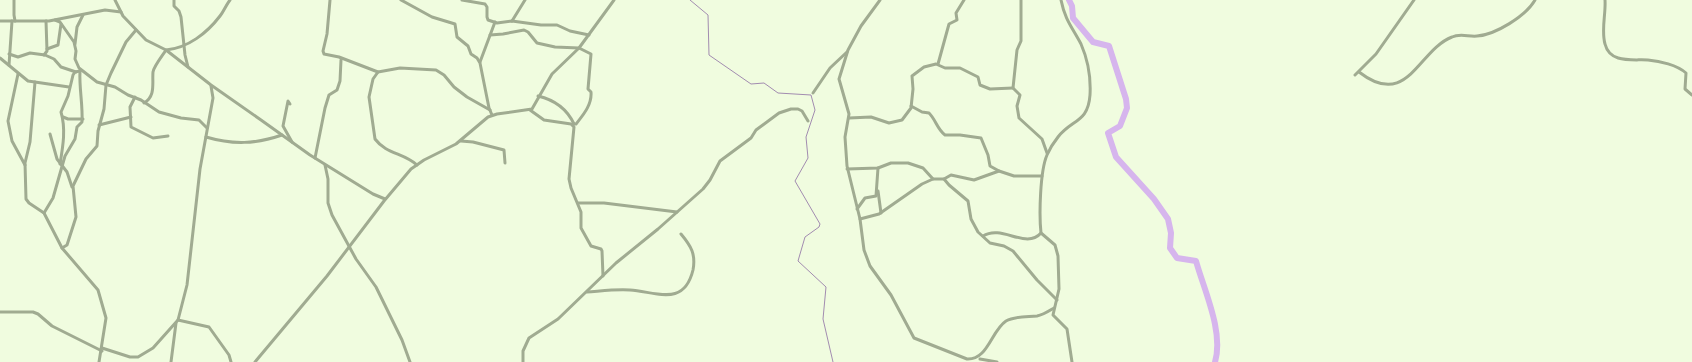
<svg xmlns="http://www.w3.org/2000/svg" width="1692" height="362" viewBox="0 0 1692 362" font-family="'Times New Roman',serif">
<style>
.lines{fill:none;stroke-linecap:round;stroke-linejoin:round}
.stream{stroke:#a28cb0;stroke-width:1}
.river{stroke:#d6b5ed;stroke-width:6}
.minor{stroke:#a0ab91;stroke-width:3}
</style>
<rect width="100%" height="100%" fill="#f0fcdf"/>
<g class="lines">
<path class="stream" d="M690,0L708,15L709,55L751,84L764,83L778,93L811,95L815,110L806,137L808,158L795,181L820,224L819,227L805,237L798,261L826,287L823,319L833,362"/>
<path class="river" d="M1069,0L1072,6L1073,18L1093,42L1109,46L1126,99L1127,108L1120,126L1108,133L1116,157L1154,199L1168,219L1171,233L1170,248L1177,258L1196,261C1204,290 1224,332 1215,362"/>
<g class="minor">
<path d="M14,0V15L15,21"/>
<path d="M115,0L123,16L146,40L166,50L211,85L261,120L310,155L373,194L385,199"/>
<path d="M174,0V6L179,11L181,17L185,55L188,67"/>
<path d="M330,0L327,34L323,51L324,54L339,57L378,72L400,68L436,70L444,75L454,87L467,97L490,110"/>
<path d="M401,0L432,17L455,24L457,37L468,46L471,54L477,58L480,63L489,108L492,115"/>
<path d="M462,0L485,4L487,7V17L488,20L497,23L512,21L541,25H557L570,31L589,35"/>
<path d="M880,0L861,26L848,50L839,79L849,114L845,137L847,166L860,219L864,250L870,266L891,295L914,338L967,359C988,360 991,331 1006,321C1015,316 1027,317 1037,316C1043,315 1049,311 1054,308"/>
<path d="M1021,0V41L1017,50L1013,88L1020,95L1017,106L1019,118L1042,139L1047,153"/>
<path d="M1061,0C1065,20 1072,27 1081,44C1088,60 1091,77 1090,95C1088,123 1072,119 1058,137C1054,142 1050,148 1047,155C1040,171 1039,215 1041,233L1055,245L1058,256L1059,289L1053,315L1067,329L1072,362"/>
<path d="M1605,0C1606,14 1601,30 1605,44C1610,64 1633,59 1648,60C1660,61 1677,65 1686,73L1685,89L1692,95"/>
<path d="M55,20L60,22L74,42L76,51L75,59L79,68L97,82L115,87L128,95L141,100L159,112L181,118L199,120L207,128"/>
<path d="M0,21H49L105,10L121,12"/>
<path d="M512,21L525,0"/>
<path d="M490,35L503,34L524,30L528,32L537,43L555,47L579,48L591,54L588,89L591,92C592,105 583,115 576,124H573"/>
<path d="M75,44L77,27L83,15"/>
<path d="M47,49L58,45L61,24"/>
<path d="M9,54L18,57L30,53L45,55L54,59L61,67L76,72"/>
<path d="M44,55L47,51L46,21"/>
<path d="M0,58L28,81L69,87"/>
<path d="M480,62L495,22"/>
<path d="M938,64L949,24L957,20L956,13L964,0"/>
<path d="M9,65L12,21"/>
<path d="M378,72L373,79L369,97L375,139C386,154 404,153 417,165"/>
<path d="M1359,72C1408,110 1418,50 1452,37C1460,33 1469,37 1477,36C1495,35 1526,16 1535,0"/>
<path d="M18,74L8,121L12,141L25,165"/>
<path d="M1355,75L1376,54L1414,0"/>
<path d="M35,82L30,142L25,163L26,199L29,203L44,213L62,248L98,290L106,318L99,362"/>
<path d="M813,93L830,68L847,52"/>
<path d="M538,96C555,100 567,109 574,124"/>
<path d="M135,97L130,107L131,127L153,138L168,136"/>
<path d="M144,103C156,96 152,83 153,72C154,66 163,55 166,50C188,48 207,33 220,16C224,11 226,5 230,0"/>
<path d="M290,104L288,101L283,126L292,142"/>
<path d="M911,106L922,112L929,113C936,120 937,129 945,135H960L981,138L988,155L990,166L999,171"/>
<path d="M530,110L544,120L571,124L574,127L569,179L571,188L581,212V228L591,246L601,249L602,251L603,276"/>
<path d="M63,117L68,119H83"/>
<path d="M849,118L871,117L889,123L902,120L911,108L913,89L912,76L924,67L936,64L945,68H960L978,77L980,85L990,89L1013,88"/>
<path d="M99,125L131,117"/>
<path d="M50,134L57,159L67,172L72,187"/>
<path d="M206,137C233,145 256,144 282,135"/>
<path d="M461,141L473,142L504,150L505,163"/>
<path d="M315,158L325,108L329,95L337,90L340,81L341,60"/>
<path d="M60,164C63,146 66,129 61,112L68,96L73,75L75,72L80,71"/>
<path d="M325,165L328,179V203L332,215L356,259L376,287L402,340L410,362"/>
<path d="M847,169L878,168L891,163H908L923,168L933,179H944L949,185L968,201L971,219L978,232L990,243L1004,246L1013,251L1037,280L1057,300"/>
<path d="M944,179L951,175L974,180L999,171L1014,176H1042"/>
<path d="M878,191L881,213"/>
<path d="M578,203H604L677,212"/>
<path d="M857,209L865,198L876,196L878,168"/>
<path d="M44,213L53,198L65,156L75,139L77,127L82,122C83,105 79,88 80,71"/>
<path d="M860,219L879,214L922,184L933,179"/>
<path d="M983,236C1002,224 1026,250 1041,233"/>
<path d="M62,248L67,245L76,217L73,186L86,159L97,146L98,131L104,109L106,85L111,73L126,42L136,30"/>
<path d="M587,292C601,291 616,289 630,290C657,292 684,307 693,270C696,254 691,246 681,234"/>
<path d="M0,312H33L38,314L52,326L102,351"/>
<path d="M178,320L209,327L229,355L231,362"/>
<path d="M102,348L130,357H138L153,348L178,320L187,285L200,169L213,98L211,86"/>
<path d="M980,359L997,362"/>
<path d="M171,362L176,323"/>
<path d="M255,362L327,276L384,201L411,169L424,160L456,144L488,117L497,114L532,109L552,74L579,48L614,0"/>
<path d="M523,362V351L529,338L558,319L616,263L658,229L703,189L710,180L720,161L751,138L756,130L779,113L791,109H798L802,111L808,121"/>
</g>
</g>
</svg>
